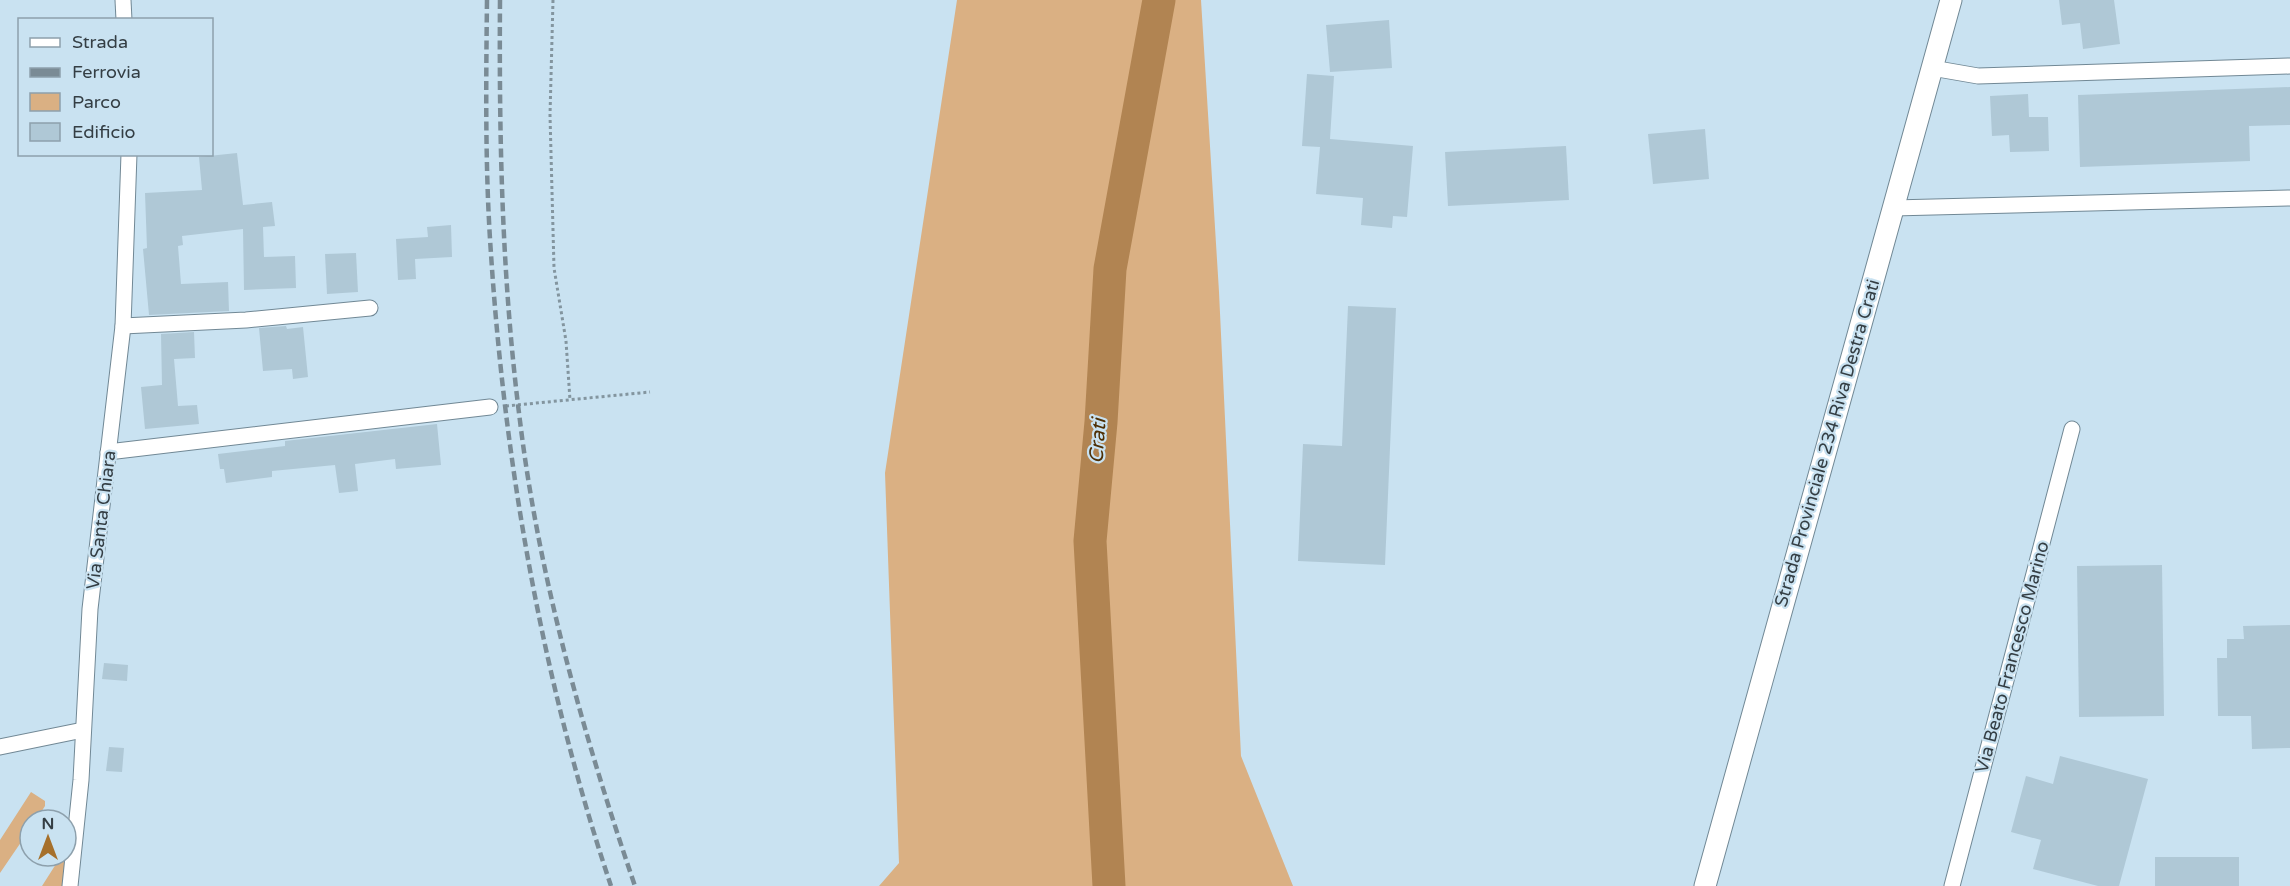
<svg xmlns="http://www.w3.org/2000/svg" width="2290" height="886" viewBox="0 0 2290 886" font-family="'Varela Round',sans-serif">
<style>
.green{fill:#dab083}
.lines{fill:none;stroke-linecap:round;stroke-linejoin:round}
.river{stroke:#b18452;stroke-width:33}
.building{fill:#afc8d6}
.minor-casing{stroke:#718895;stroke-width:17}
.secondary-casing{stroke:#718895;stroke-width:23}
.path{stroke:#83959f;stroke-width:3;stroke-dasharray:3 3;stroke-linecap:butt}
.minor{stroke:#fff;stroke-width:15}
.secondary{stroke:#fff;stroke-width:21}
.rail{stroke:#7a8b95;stroke-width:4.5;stroke-dasharray:9 4.5;stroke-linecap:butt}
.labels{text-anchor:middle;dominant-baseline:central;stroke-width:4.5;stroke-linejoin:round;paint-order:stroke}
.street-label{font-size:18px;fill:#343e44;stroke:#c9e2f1}
.water-label{font-size:20px;font-style:italic;fill:#4e2f04;stroke:#c9e2f1}
</style>
<rect width="100%" height="100%" fill="#c9e2f1"/>
<g class="green">
<path d="M957,0H1201L1219,292L1241,756L1293,886H879L899,863L885,473Z"/>
<path d="M31,792L45,801V806L36,820H30V829L0,873V840Z"/>
<path d="M66,837L69,841L64,886H42L56,864L46,859L47,856H66Z"/>
</g>
<g class="lines">
<path class="river" d="M1109,886L1090,541L1101,422L1110,269L1159,0"/>
</g>
<g class="building">
<path d="M2059,0H2114L2120,44L2083,49L2080,23L2062,25Z"/>
<path d="M1389,20L1392,68L1330,72L1326,25Z"/>
<path d="M1307,74L1334,76L1330,139L1413,146L1407,217L1393,216L1392,228L1361,225L1363,198L1316,194L1320,147L1302,146Z"/>
<path d="M2290,87V125L2249,126L2250,161L2080,167L2078,95Z"/>
<path d="M2028,94L2029,117H2048L2049,151L2010,152L2009,135L1992,136L1990,96Z"/>
<path d="M1705,129L1709,179L1653,184L1648,134Z"/>
<path d="M1566,146L1569,200L1448,206L1445,152Z"/>
<path d="M237,153L243,205L272,202L275,226L263,227L264,257L295,256L296,288L244,290L243,229L182,236L183,245L178,246L181,284L228,282L229,311L149,315L143,249L147,248L145,193L202,190L199,157Z"/>
<path d="M451,225L452,257L415,259L416,279L398,280L396,239L428,237L427,227Z"/>
<path d="M356,253L358,292L327,294L325,254Z"/>
<path d="M1348,306L1396,308L1385,565L1298,561L1303,444L1342,446Z"/>
<path d="M286,326L287,329L303,327L308,377L293,379L292,369L263,371L259,328Z"/>
<path d="M194,332L195,358L174,359L178,406L197,405L199,424L145,429L141,387L162,385L161,334Z"/>
<path d="M437,424L441,465L396,469L395,459L355,464L358,491L339,493L335,465L272,471V477L226,483L224,469H220L218,454L285,446V441Z"/>
<path d="M2162,565L2164,716L2079,717L2077,566Z"/>
<path d="M2290,625V748L2252,749L2251,716H2218L2217,658H2227V639H2244L2243,626Z"/>
<path d="M104,663L128,665L127,681L102,679Z"/>
<path d="M109,747L124,748L122,772L106,771Z"/>
<path d="M2060,756L2148,779L2119,886H2098L2033,869L2041,840L2011,832L2026,776L2053,784Z"/>
<rect x="2155" y="857" width="84" height="29"/>
</g>
<g class="lines">
<defs>
<g id="minor">
<path d="M123,0L124,20"/>
<path d="M1932,68L1978,76L2290,66"/>
<path d="M1893,208L2290,198"/>
<path d="M123,326L246,320L370,308"/>
<path d="M108,452L490,407"/>
<path d="M0,747L83,730"/>
<path d="M70,886L81,780L90,609L123,326L129,154"/>
<path d="M1952,886L2072,429"/>
</g>
<path id="secondary" d="M1705,886L1951,0"/>
</defs>
<use href="#minor" class="minor-casing"/>
<use href="#secondary" class="secondary-casing"/>
<g class="path">
<path d="M553,0L550,115L554,268L566,341L570,400"/>
<path d="M506,406L650,392"/>
</g>
<use href="#minor" class="minor"/>
<use href="#secondary" class="secondary"/>
<g class="rail">
<path d="M487,0C486,85 485,170 491,254C505,468 543,683 611,886"/>
<path d="M500,0C499,141 502,281 520,421C539,578 584,737 635,886"/>
</g>
</g>
<g class="labels">
<g class="street-label">
<text transform="translate(1827 443) rotate(-74)">Strada Provinciale 234 Riva Destra Crati</text>
<text transform="translate(101 520) rotate(-83)">Via Santa Chiara</text>
<text transform="translate(2012 657) rotate(-75)">Via Beato Francesco Marino</text>
</g>
<g class="water-label">
<text transform="translate(1098 441) rotate(-86)">Crati</text>
</g>
</g>
<rect x="18" y="18" width="195" height="138" fill="#c9e2f1" stroke="#8da0ac" stroke-width="1.5"/>
<rect x="30" y="38" width="30" height="9" fill="#ffffff" stroke="#8da0ac" stroke-width="1.5"/>
<text x="72" y="48" font-size="18" fill="#343e44">Strada</text>
<rect x="30" y="68" width="30" height="9" fill="#7a8b95" stroke="#8da0ac" stroke-width="1.5"/>
<text x="72" y="78" font-size="18" fill="#343e44">Ferrovia</text>
<rect x="30" y="93" width="30" height="18" fill="#dab083" stroke="#8da0ac" stroke-width="1.5"/>
<text x="72" y="108" font-size="18" fill="#343e44">Parco</text>
<rect x="30" y="123" width="30" height="18" fill="#afc8d6" stroke="#8da0ac" stroke-width="1.5"/>
<text x="72" y="138" font-size="18" fill="#343e44">Edificio</text>
<g transform="translate(48 838)"><circle r="28" fill="#c9e2f1" stroke="#8da0ac" stroke-width="1.5"/>
<path d="M0-4.5L10 22L0 15L-10 22Z" fill="#a6702b"/>
<text y="-9" font-size="16" font-weight="bold" text-anchor="middle" fill="#343e44">N</text>
</g>
</svg>
